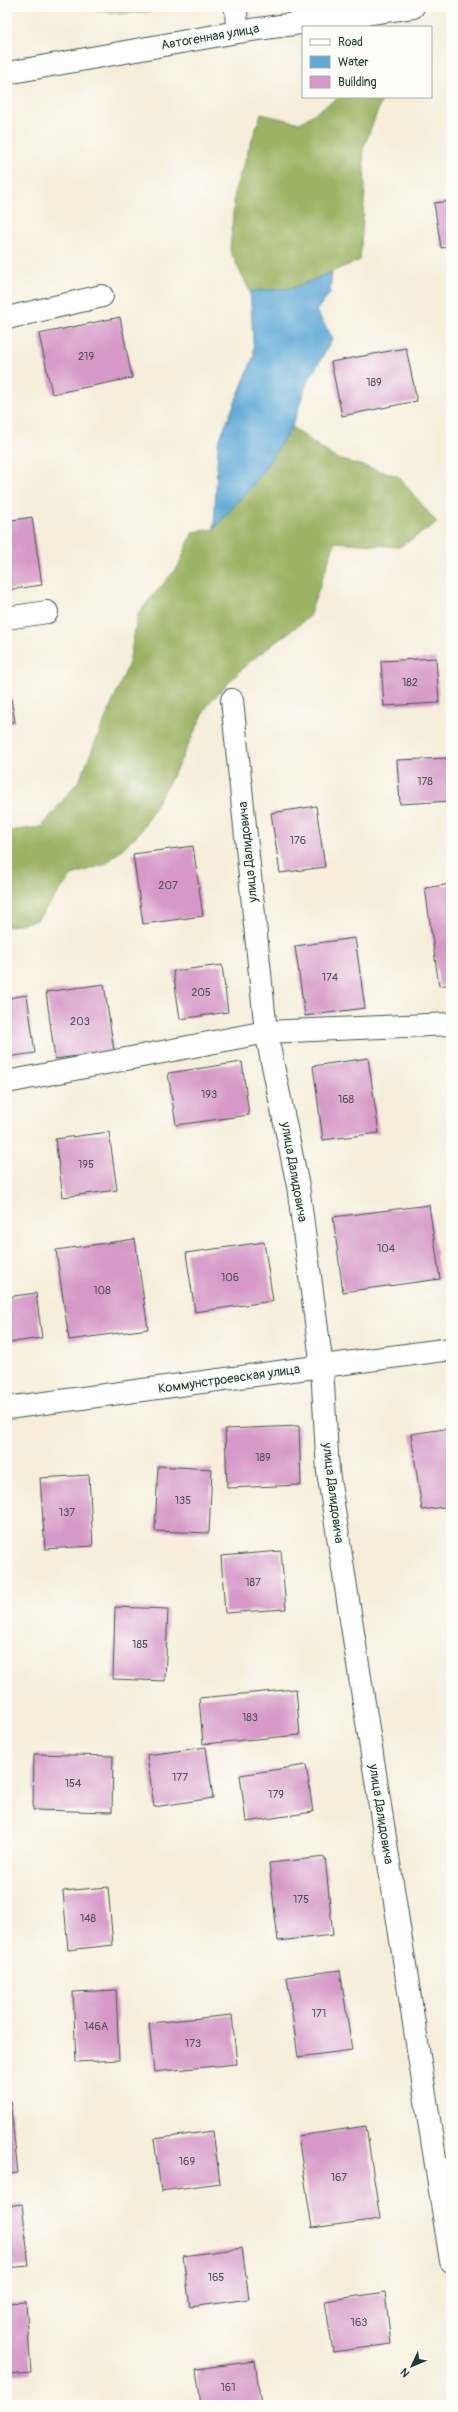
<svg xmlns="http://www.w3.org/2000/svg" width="458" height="2412" viewBox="0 0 458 2412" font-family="Pangolin,sans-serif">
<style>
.forest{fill:#9cb365;stroke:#5e784c}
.water{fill:#5ea9d6;stroke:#3e7385}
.building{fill:#d598c7}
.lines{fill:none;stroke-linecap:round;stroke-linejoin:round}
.minor-casing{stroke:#3f584d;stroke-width:24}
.tertiary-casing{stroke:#3f584d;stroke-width:24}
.minor{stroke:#fff;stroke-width:22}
.tertiary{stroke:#fff;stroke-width:22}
.labels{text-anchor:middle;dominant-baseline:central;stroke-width:3;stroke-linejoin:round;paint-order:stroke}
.number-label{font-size:11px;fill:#4c5459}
.street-label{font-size:13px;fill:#1f3d34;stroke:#fdfcf7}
</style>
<rect width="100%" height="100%" fill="#fdfcf7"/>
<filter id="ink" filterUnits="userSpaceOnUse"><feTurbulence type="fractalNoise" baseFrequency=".025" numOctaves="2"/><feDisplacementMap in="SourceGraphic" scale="8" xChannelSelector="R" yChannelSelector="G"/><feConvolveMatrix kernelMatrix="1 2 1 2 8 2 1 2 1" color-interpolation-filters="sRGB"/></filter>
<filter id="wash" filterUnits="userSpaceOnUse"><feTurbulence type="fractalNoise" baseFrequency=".012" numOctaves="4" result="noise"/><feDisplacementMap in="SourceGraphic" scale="16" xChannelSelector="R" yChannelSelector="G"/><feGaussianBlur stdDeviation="0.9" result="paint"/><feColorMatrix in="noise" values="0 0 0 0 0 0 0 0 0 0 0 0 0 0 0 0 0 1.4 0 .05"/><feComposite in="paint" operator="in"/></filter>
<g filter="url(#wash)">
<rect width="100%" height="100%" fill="#f6eedb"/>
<g class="forest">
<path d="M79,7H202L119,14Z"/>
<path d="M339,97H383L363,149L365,189L360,260L293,288L250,291L230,251L235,189L261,114L300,123Z"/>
<path d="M292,427L335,458L398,476L437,523L399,547L335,542L309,617L248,663L208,704L177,768L140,832L106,864L72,875L37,920L7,927V831L42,827L80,779L129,663L138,613L178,567L193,532L214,529L256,481Z"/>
</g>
<path class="water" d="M332,272L330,293L316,311L333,338L307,383L292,427L256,481L214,529L218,443L254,356L250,291L293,288Z"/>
<g id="blocks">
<g class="building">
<path d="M451,201V246L441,248L434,203Z"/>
<path d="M120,317L132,378L52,394L39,334Z"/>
<path d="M447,324H451V347L450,348Z"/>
<path d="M406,348L417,401L342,416L331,362Z"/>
<path d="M32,517L42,585L7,590V521Z"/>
<path d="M436,658L439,703L384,706L381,661Z"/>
<path d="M7,675L15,722L7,723Z"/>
<path d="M451,758V801L400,804L397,760Z"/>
<path d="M316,806L325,867L280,873L271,813Z"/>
<path d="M193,846L203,916L143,924L133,854Z"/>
<path d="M451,884V984L439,986L425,888Z"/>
<path d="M355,938L365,1008L305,1016L295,946Z"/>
<path d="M222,965L228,1012L180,1019L173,971Z"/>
<path d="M104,984L114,1051L55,1059L46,992Z"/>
<path d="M27,995L35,1053L7,1057V998Z"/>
<path d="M368,1058L379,1133L323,1140L313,1066Z"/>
<path d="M242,1062L249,1115L176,1125L168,1073Z"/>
<path d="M109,1132L117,1190L63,1197L55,1139Z"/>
<path d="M429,1205L440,1279L343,1292L333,1217Z"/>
<path d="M135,1239L148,1329L69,1340L56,1250Z"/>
<path d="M264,1242L273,1301L195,1312L186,1253Z"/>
<path d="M36,1293L42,1338L7,1343V1297Z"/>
<path d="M299,1426L301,1485L227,1488L225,1429Z"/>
<path d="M451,1428V1506L422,1510L411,1434Z"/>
<path d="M158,1466L212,1469L209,1533L155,1531Z"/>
<path d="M89,1475L93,1546L45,1549L40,1478Z"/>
<path d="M281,1551L286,1609L225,1613L221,1556Z"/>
<path d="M115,1607L168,1609L165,1681L113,1679Z"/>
<path d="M296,1689L300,1735L203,1744L199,1698Z"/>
<path d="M206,1747L213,1798L154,1807L147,1755Z"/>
<path d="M34,1754L113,1756L112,1812L33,1810Z"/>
<path d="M306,1765L313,1812L246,1822L240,1775Z"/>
<path d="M325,1857L333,1935L278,1941L269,1863Z"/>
<path d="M108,1887L113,1945L68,1950L63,1891Z"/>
<path d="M340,1970L352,2050L298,2057L287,1977Z"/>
<path d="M116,1990L119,2060L76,2062L73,1992Z"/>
<path d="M232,2015L237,2064L154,2072L149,2023Z"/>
<path d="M7,2054L11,2073H7Z"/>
<path d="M10,2100L18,2173L7,2174V2101Z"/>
<path d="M366,2126L380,2219L312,2228L298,2136Z"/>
<path d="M213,2131L220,2183L161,2191L154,2139Z"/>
<path d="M22,2204L29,2266L7,2268V2206Z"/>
<path d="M242,2248L249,2299L190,2307L183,2256Z"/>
<path d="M385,2292L391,2344L333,2352L325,2301Z"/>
<path d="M26,2302L31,2373L7,2375V2303Z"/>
<path d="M255,2361L261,2405H201L196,2369Z"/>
</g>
</g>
</g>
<g filter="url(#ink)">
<use href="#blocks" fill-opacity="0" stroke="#3f584d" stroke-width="1"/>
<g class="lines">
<defs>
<g id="minor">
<path d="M236,7L237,32"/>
<path d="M7,318L102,296"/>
<path d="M7,618L47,612"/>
<path d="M232,700L266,1032L298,1186L322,1367L328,1472L451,2261"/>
<path d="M7,1082L266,1032L451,1024"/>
<path d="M7,1408L451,1349"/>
</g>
<path id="tertiary" d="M7,73L237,32L413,7"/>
</defs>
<use href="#minor" class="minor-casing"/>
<use href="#tertiary" class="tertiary-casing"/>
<use href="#minor" class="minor"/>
<use href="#tertiary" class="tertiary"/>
</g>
</g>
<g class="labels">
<g class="number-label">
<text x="86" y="356">219</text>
<text x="374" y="382">189</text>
<text x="410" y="682">182</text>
<text x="425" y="781">178</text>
<text x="298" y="840">176</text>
<text x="168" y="885">207</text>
<text x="330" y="977">174</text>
<text x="201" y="992">205</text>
<text x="80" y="1021">203</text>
<text x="209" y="1094">193</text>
<text x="346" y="1099">168</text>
<text x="86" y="1164">195</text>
<text x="386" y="1248">104</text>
<text x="230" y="1277">106</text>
<text x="102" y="1290">108</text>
<text x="263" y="1457">189</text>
<text x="183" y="1500">135</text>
<text x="67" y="1512">137</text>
<text x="253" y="1582">187</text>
<text x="140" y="1644">185</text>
<text x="250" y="1717">183</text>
<text x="180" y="1777">177</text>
<text x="73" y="1783">154</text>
<text x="276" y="1794">179</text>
<text x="301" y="1899">175</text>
<text x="88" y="1918">148</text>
<text x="319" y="2013">171</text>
<text x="96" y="2026">146А</text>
<text x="193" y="2043">173</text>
<text x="187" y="2161">169</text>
<text x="339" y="2177">167</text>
<text x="216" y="2277">165</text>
<text x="359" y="2322">163</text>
<text x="228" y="2387">161</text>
</g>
<g class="street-label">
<text transform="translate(210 37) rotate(-10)">Автогенная улица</text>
<text transform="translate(248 852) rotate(-96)">улица Далидовича</text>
<text transform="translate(294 1172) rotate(80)">улица Далидовича</text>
<text transform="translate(229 1379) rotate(-8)">Коммунстроевская улица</text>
<text transform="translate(333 1493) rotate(83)">улица Далидовича</text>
<text transform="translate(381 1814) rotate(81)">улица Далидовича</text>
</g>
</g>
<rect width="458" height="2412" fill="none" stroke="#fdfcf7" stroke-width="24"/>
<rect x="302" y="26" width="130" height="72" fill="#fdfcf7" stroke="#a4b0a9"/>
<rect x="310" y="39" width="20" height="6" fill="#ffffff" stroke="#a4b0a9"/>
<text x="338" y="46" font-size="12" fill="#1f3d34">Road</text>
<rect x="310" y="56" width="20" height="12" fill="#5ea9d6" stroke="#a4b0a9"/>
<text x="338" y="66" font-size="12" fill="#1f3d34">Water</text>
<rect x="310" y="76" width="20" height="12" fill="#d598c7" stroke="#a4b0a9"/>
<text x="338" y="86" font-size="12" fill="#1f3d34">Building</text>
<g transform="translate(412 2366) rotate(226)" stroke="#fdfcf7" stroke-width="3" paint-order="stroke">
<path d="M0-3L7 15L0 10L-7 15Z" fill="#1f3d34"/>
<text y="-6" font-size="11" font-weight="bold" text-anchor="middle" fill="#1f3d34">N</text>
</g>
</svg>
